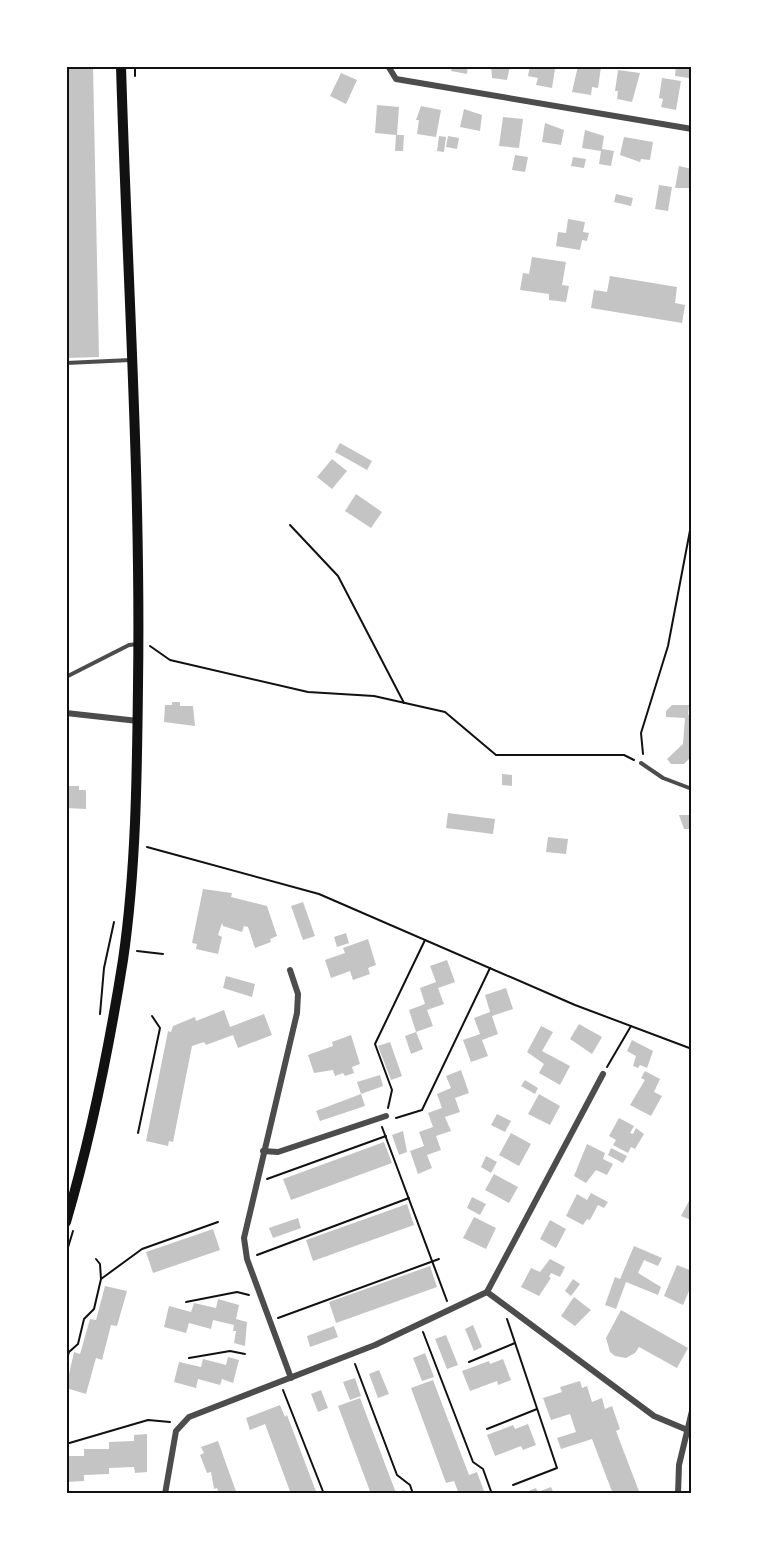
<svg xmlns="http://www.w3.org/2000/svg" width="758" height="1560" viewBox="0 0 758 1560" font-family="Figtree,sans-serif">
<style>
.building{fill:#c4c4c4}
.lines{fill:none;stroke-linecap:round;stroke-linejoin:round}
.path{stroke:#111;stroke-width:2}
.service{stroke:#4c4c4c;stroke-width:4}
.minor{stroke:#4c4c4c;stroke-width:6}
.secondary{stroke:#111;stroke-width:10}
.neatline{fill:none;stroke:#111;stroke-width:2}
</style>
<rect width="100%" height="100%" fill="#fff"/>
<g class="building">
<path d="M66,66H93L99,357L66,358Z"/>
<path d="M452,66H468L467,74L451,71Z"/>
<path d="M491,66H510L507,80L492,78Z"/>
<path d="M530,66L555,69L552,88L536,85L538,78L528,76Z"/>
<path d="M578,66L601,67L598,88L592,87L591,95L572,92Z"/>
<path d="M676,66L691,69L689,78L675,76Z"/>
<path d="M618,70L640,73L632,102L617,99L618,91H615Z"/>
<path d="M341,73L357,80L346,104L330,96Z"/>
<path d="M662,78L681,81L676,110L661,107L663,99L659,98Z"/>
<path d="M377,105L399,107L397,135H404L403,151H395L396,135L375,133Z"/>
<path d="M421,106L441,110L436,137L417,134L419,120H416Z"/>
<path d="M464,109L482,115L480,131L460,127Z"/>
<path d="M503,117L523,119L519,148L499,146Z"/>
<path d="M545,123L564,130L561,145L542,142Z"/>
<path d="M585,130L604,136L602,149L614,151L611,166L599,164L601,151L582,148Z"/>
<path d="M439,136L446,137L444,152L437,151Z"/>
<path d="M448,136L459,138L457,149L446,147Z"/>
<path d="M624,137L653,142L650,160L641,159L640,162L620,155Z"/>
<path d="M515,155L528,157L525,172L512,170Z"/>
<path d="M573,157L586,159L584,168L571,166Z"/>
<path d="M679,166L692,169V188H675Z"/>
<path d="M659,185L672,187L668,211L655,209Z"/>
<path d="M616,194L633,198L631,206L614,202Z"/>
<path d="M568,219L585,222L583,232L589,233L587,241L582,240L580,250L556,246L558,232L566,233Z"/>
<path d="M532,257L566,262L562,285L569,286L566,302L549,300V294L520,290L523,273L529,274Z"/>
<path d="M610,276L677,287L675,303L685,305L682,323L591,308L594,290L607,292Z"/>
<path d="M340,443L372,461L367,470L335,452Z"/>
<path d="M332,459L347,471L332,489L317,477Z"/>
<path d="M356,494L382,512L371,528L345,511Z"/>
<path d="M172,702H180V706H193L195,726L164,722L165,705H172Z"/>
<path d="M672,705H689L688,715L692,711V756L684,764H671L667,759L683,744L685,718L666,717V711Z"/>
<path d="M502,774L512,775V786L502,785Z"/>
<path d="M67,786H79V790H86V809L66,808Z"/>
<path d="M448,813L495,819L493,834L446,828Z"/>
<path d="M679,815H692V829H684Z"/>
<path d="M548,837L568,839L566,854L546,852Z"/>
<path d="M203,889L232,893L231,897L267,906L277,936L270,939L271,942L255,948L248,927L244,926L242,932L223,926L222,923L218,935L222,937L218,954L196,949L197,944L192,943Z"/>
<path d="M303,902L315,936L303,940L291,906Z"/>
<path d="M346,933L349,943L337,947L334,937Z"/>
<path d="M368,939L376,965L368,968L370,974L353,980L350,971L331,978L325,960L345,953L343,948Z"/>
<path d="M447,960L455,982L438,988L444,1004L427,1010L433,1026L416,1032L409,1010L425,1004L420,988L436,982L430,966Z"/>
<path d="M226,976L255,984L252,997L223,988Z"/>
<path d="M506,988L513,1009L492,1016L498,1034L482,1040L488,1056L471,1062L463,1040L480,1034L474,1018L490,1012L485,995Z"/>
<path d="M224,1010L230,1027L264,1014L272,1035L238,1048L233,1035L206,1045L204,1042L192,1046L173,1142L169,1141L168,1146L146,1141L168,1031L171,1032L173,1026L195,1017L196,1021Z"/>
<path d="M579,1024L602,1037L592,1054L570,1039Z"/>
<path d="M541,1026L553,1032L542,1051L570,1066L560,1085L539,1073L544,1064L527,1052Z"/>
<path d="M416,1032L423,1049L411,1054L405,1036Z"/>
<path d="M351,1035L360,1064L352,1067L354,1073L345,1076L343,1073L335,1076L333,1070L314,1073L308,1055L333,1046L332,1042Z"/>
<path d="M632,1040L653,1051L647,1068L640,1065L638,1068L633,1066L636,1056L627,1051Z"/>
<path d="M390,1042L402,1076L391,1080L378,1046Z"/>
<path d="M461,1070L469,1093L455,1098L460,1112L445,1117L451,1131L436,1136L441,1150L427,1155L432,1168L418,1174L410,1151L424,1146L419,1132L433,1127L428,1113L442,1108L437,1094L451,1088L446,1076Z"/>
<path d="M645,1071L660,1079L654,1092L662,1096L651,1116L630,1105L645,1080L641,1078Z"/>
<path d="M380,1075L383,1086L361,1094L357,1082Z"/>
<path d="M525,1080L538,1088L535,1094L521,1086Z"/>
<path d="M361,1094L365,1106L320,1121L316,1111Z"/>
<path d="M539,1094L560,1106L550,1125L528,1114Z"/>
<path d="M497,1114L511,1121L505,1132L491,1125Z"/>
<path d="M619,1118L634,1126L630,1133L633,1134L636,1128L644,1134L635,1149L631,1147L628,1153L613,1145L616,1140L609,1136Z"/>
<path d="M403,1131L407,1152L399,1155L392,1135Z"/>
<path d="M511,1133L531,1144L519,1166L499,1155Z"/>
<path d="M384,1142L392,1163L291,1200L283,1179Z"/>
<path d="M587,1144L605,1153L603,1159L613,1164L607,1175L596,1170L586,1183L574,1176Z"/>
<path d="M611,1148L627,1156L623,1163L608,1155Z"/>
<path d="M486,1156L497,1162L491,1173L481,1167Z"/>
<path d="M494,1174L518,1187L509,1203L485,1190Z"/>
<path d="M591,1193L608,1202L604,1208L598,1205L590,1220L587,1219L583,1225L566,1216L577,1194L587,1200Z"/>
<path d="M472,1197L486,1204L480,1215L467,1208Z"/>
<path d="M690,1199H692L691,1220L681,1216Z"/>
<path d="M407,1204L414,1225L313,1261L306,1240Z"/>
<path d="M474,1217L496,1228L486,1249L463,1238Z"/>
<path d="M298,1218L301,1228L273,1238L269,1228Z"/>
<path d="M550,1220L566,1229L556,1248L540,1239Z"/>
<path d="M213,1229L220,1250L153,1273L146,1252Z"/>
<path d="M634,1246L662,1258L658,1266L644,1260L638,1273L661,1287L658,1295L626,1282L616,1309L605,1305L615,1277L620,1279Z"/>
<path d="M550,1259L565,1267L560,1277L551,1273L549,1277L551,1278L539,1296L521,1287L531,1268L540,1272Z"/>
<path d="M677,1265L692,1271V1284L683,1305L664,1296Z"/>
<path d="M430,1266L437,1287L336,1323L329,1302Z"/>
<path d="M573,1279L580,1284L571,1296L565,1291Z"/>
<path d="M105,1286L127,1291L117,1326L111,1325L102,1360L96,1358L86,1394L66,1388L74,1352L80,1354L90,1319L96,1320Z"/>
<path d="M574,1297L591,1310L575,1326L561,1316Z"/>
<path d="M218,1299L239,1305L236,1319L247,1322L245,1346L234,1343L236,1331H233L234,1325L213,1320L211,1329L189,1323L186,1333L164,1327L169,1306L191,1312L194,1303L216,1308Z"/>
<path d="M621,1310L688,1348L677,1368L639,1347L635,1353L626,1358L615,1356L610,1352L606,1338Z"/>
<path d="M473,1325L482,1347L474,1351L465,1329Z"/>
<path d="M334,1326L338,1337L310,1347L307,1336Z"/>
<path d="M446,1335L458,1365L447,1369L435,1339Z"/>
<path d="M425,1353L434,1377L422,1381L413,1358Z"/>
<path d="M228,1357L239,1360L233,1383L222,1379L220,1385L198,1379L196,1388L174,1382L179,1362L201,1367L203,1359L226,1365Z"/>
<path d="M503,1359L511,1380L498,1385L497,1381L470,1391L462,1371L489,1361L490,1364Z"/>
<path d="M379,1370L389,1394L378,1398L369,1374Z"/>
<path d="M355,1378L361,1396L350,1400L343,1382Z"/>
<path d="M433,1380L469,1475L477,1472L485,1494H459L454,1481L446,1483L411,1388Z"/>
<path d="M580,1381L582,1388L587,1386L592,1402L602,1398L605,1409L612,1406L620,1429L616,1431L640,1494H613L592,1439L561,1449L557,1438L576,1432L570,1414L551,1420L543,1398L562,1392L560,1387Z"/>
<path d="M321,1390L328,1408L318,1412L311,1394Z"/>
<path d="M360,1398L396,1493L404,1490L406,1494H371L338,1406Z"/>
<path d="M280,1405L285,1417L287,1415L317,1494H291L265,1424L250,1430L246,1418Z"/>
<path d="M528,1424L536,1445L523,1450L521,1446L495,1456L487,1435L513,1425L515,1429Z"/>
<path d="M147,1434V1472L135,1473L134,1467L109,1468V1474L84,1475V1481L66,1482V1456H84V1449H109V1442L134,1441V1435Z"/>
<path d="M218,1441L229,1472L237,1494H219L217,1488L214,1489L211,1472L207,1473L200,1455L204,1453L201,1447Z"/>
<path d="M551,1487L554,1494H521L536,1488L538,1492Z"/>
</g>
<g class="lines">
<g class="path">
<path d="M135,76V66"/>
<path d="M290,525L338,576L404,703"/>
<path d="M150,646L170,660L308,692L374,696L445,712L496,755H624L634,760"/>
<path d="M643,754L641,733L668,646L692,520"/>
<path d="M147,847L319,894L575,1005L692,1049"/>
<path d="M137,951L163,954"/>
<path d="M100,1014L104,968L114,922"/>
<path d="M607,1067L631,1026"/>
<path d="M388,1108L392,1090L375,1044L425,940"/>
<path d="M396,1118L422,1110L490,968"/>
<path d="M382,1127L447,1301"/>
<path d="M138,1133L160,1028L152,1016"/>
<path d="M267,1179L386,1136"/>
<path d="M66,1254L73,1231"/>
<path d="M257,1255L409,1198"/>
<path d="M96,1259L100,1264L101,1279"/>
<path d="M186,1302L237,1292L249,1295"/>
<path d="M278,1318L439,1259"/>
<path d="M507,1319L557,1468L513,1485"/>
<path d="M423,1332L473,1462L483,1469L492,1494"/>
<path d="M189,1358L230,1351L245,1354"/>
<path d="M66,1362L69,1352L78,1344L84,1319L94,1309L101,1279L142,1249L218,1222"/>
<path d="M469,1362L515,1343"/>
<path d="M355,1364L397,1475L410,1485L413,1494"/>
<path d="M283,1390L324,1494"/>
<path d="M487,1429L537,1409"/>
<path d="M66,1444L148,1420L170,1422"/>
</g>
<g class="service">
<path d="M66,363L131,360"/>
<path d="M66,677L129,645L138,644"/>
<path d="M641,763L663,778L692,789"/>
</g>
<g class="minor">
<path d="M388,66L396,79L692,129"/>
<path d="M66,713L138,721"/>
<path d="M290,970L298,994L297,1013L244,1238L247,1259L291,1378"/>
<path d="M263,1151L278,1152L386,1116"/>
<path d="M487,1292L603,1074"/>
<path d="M487,1292L654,1416L685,1429"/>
<path d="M165,1494L176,1431L189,1417L375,1345L487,1292"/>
<path d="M678,1494L679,1465L692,1411"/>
</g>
<path class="secondary" d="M66,1222C91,1137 109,1048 123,960C136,870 137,776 138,685C141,479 127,273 121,66"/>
</g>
<rect width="758" height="1560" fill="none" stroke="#ffffff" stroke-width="135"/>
<rect x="68" y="68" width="622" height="1424" class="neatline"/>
</svg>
